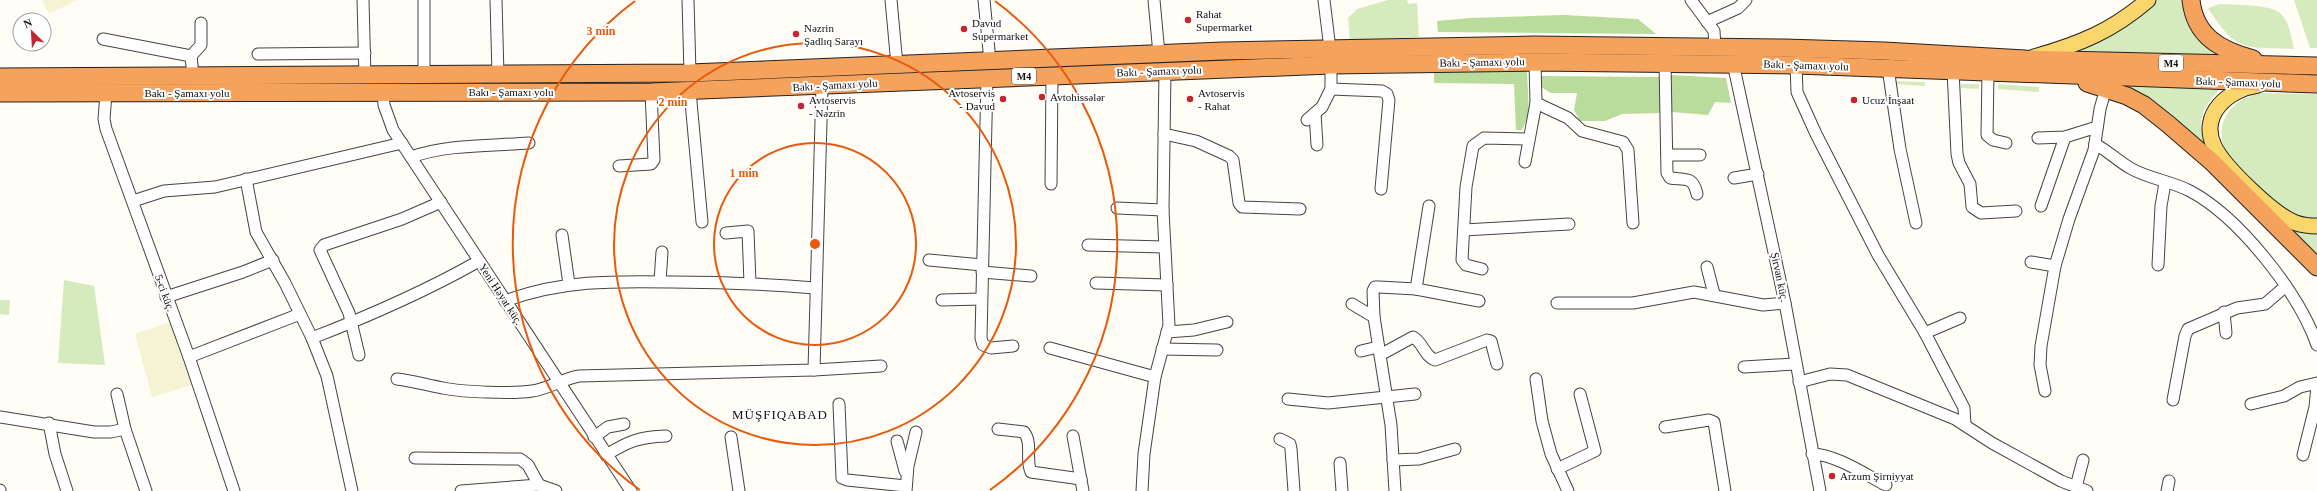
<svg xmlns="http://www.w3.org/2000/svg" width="2317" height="491" viewBox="0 0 2317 491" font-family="Georgia,serif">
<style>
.farmland{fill:#f6f3d4}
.green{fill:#d5ebbd}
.forest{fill:#b9dc9c}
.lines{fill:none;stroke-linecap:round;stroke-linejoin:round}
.minor-casing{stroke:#444;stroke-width:13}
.major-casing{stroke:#222;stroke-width:17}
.highway-casing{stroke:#222;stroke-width:19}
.minor{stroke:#fff;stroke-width:11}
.major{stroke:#f9d66b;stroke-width:15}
.highway{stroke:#f5a25d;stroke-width:17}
.ring{fill:none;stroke:#e8590c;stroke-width:2}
.poi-dot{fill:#c4262e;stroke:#fff;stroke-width:1.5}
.labels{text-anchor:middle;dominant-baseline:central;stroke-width:4;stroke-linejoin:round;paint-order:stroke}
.shield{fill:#fff;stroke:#585858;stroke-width:1}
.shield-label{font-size:10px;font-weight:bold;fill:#111}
.poi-label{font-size:11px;fill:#111;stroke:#fff;text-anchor:start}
.street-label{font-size:11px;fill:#111;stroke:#fff}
.quarter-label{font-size:13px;letter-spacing:1px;fill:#111;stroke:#fff}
.centre{fill:#e8590c;stroke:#fff;stroke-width:2}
.ring-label{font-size:12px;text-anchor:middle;font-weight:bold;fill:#e8590c;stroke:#fff;stroke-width:4;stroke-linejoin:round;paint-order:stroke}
</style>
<rect width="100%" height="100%" fill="#fffdf5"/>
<g class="farmland">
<path d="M42,0H77L49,14Z"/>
<path d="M171,322L192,385L152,397L135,334Z"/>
</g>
<g class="green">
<path d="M1388,0H1407L1408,4L1417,3L1419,37L1350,41L1348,18L1357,9Z"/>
<path d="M2156,0H2184L2224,58L2072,50L2137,18Z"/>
<path d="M2294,0H2317V48H2310Z"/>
<path d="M2220,4C2233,5 2273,4 2281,14C2290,23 2291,37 2294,49C2243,47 2237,53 2208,8Z"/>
<path d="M1894,81L1925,82V86L1894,84Z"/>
<path d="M2104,82L2221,88C2198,111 2196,125 2209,154Z"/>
<path d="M1961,84H1979V89L1961,88Z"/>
<path d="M1998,84L2039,87V92L1998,89Z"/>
<path d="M2260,93L2317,94V220C2312,220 2306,221 2302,220C2284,216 2273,201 2260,190C2249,179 2233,168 2227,154C2212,124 2230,100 2260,93Z"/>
<path d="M2292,231L2317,234V253Z"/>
<path d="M64,280L94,286L105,365L58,363Z"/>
<path d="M0,300H10L9,315L0,314Z"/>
</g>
<g class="forest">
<path d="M1564,15L1638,19L1656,34L1438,32L1437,21L1470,18Z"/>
<path d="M1527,71L1529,114L1522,130H1516L1514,84L1434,83V72Z"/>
<path d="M1671,75L1726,78L1731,103L1715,102L1708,115L1671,112Z"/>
<path d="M1539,76L1661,77L1660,113L1622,114L1605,121H1580L1574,110L1577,93H1551L1541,87Z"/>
</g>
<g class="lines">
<defs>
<g id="minor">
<path d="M363,0L365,76"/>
<path d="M424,0V75"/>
<path d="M496,0L498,75"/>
<path d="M688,0L690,73"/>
<path d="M891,0L897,65"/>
<path d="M984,0L990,61"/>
<path d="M1154,0L1159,54"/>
<path d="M1324,0L1330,49"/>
<path d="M1691,0L1714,31L1715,47"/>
<path d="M1707,22L1738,8L1746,0"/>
<path d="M103,39L191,56L193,76"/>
<path d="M258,54L365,53"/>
<path d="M191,56L201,45V23"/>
<path d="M1665,63L1667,173L1670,178C1686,180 1693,176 1697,194"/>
<path d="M1733,63L1785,303L1820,491"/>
<path d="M1331,65V89L1382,91L1387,94L1389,100L1381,189"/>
<path d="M1796,65L1797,92L1816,134L1878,255L1925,333L1964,408L1965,425"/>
<path d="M1888,68L1900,149L1916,223"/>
<path d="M1953,70L1957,154L1959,163L1970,184L1972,207L1981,213L2016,211"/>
<path d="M1988,72L1987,135L1993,140L2006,143"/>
<path d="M987,78L981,338L983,345L991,348L1013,346"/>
<path d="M690,91L702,222"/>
<path d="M383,92L384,105L393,130L631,491"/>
<path d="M106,94L104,119L106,129L189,357L234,491"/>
<path d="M1536,103L1568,118L1582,131L1623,142L1628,150L1633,223"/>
<path d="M1315,113L1317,145"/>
<path d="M1307,120L1322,107L1331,89"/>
<path d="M1164,134L1196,141L1229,156L1233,160L1239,203L1242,207L1300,209"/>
<path d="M2038,138L2065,137L2097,127"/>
<path d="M2095,144C2108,151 2118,161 2130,168C2149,179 2171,181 2190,191C2239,217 2299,293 2317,345"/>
<path d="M1667,155H1700"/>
<path d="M411,157C448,144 490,146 529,143"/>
<path d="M1525,162L1536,103L1535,62"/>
<path d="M619,166L651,164L654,160L651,92"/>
<path d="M1734,178L1758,174"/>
<path d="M246,179L256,232L285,283L312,338L327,376L352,491"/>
<path d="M1051,184L1052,75"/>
<path d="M133,201L164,191L215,187L402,143"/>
<path d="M2041,206L2065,137"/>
<path d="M1117,208L1163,210"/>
<path d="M1464,230L1569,224"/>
<path d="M726,233L748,231L750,283"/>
<path d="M562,235L569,284"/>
<path d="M1088,245L1164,247"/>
<path d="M929,260L982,265"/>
<path d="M2031,262L2055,266"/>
<path d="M2158,265L2161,206L2165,183"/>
<path d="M1707,267L1714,294"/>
<path d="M1482,269L1466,265L1462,260L1466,187L1473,146L1484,138L1529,139"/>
<path d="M982,272L1031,276"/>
<path d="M660,281L662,252"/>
<path d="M1096,283L1167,285"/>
<path d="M1416,289L1429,206"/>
<path d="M166,297L243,272L273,260"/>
<path d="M942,300L981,299"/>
<path d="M505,301C562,280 613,281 672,282C720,282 767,284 815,288"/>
<path d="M1557,303H1633L1694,292L1763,305L1785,303"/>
<path d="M1352,304L1374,317L1391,425L1395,491"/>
<path d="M2224,312L2226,333"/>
<path d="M1374,317L1373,291L1375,287H1379L1416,289L1479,301"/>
<path d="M1167,332L1194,330L1227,322"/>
<path d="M1925,333L1960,318"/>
<path d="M312,338C369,316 426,291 479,261"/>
<path d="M1050,348L1155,377"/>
<path d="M1162,349L1217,350"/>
<path d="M1361,351L1378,347"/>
<path d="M359,355L349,313L320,250L324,245L402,219L441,202"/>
<path d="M1380,355L1413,337C1423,342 1424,356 1435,360L1487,340L1491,341L1497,364"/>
<path d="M189,357L300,314"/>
<path d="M1744,367L1795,364"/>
<path d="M814,370L822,86"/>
<path d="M397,379C413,381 427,385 443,388C462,392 513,394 532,391C548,389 562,379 579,376L814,370L881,366"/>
<path d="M1536,379L1542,421L1551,454L1568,491"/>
<path d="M1799,382L1830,374L1847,375L1955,419L1992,443L2061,481L2087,491"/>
<path d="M2045,391L2040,365L2041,346L2055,266L2069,219L2094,150L2100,109L2106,88"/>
<path d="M117,394L125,429L146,491"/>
<path d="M1288,399L1328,403L1415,394"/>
<path d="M2173,400L2185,336L2188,329L2237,308L2265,304L2286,286"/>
<path d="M839,404L842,478L847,480L906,486"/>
<path d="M2251,404L2284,396L2300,387L2317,383"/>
<path d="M0,417L94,432H111L125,429"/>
<path d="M49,423L55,454L67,491"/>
<path d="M1665,427L1709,420L1714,422L1725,491"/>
<path d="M998,429L1024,432C1033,444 1025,459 1031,472L1081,479"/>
<path d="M1073,436L1083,491"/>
<path d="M594,437L608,427L624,424"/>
<path d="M731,437L739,491"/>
<path d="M1280,439L1290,444L1291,449L1294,491"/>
<path d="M897,441L905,471"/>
<path d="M1812,454C1835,454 1866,475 1886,485"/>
<path d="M606,455C629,441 639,437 666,436"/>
<path d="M2303,455L2315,407L2317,386"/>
<path d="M415,458L520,459L528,465L539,485"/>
<path d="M1393,460L1419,459L1455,449"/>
<path d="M1340,463L1342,491"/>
<path d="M1557,469L1595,451L1580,394"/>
<path d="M2076,487L2083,460"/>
<path d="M0,490V491"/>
<path d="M461,491L539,485L556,491"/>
<path d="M906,491L908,466L916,432"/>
<path d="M1142,491L1144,454L1155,377L1169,325L1163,210L1165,71"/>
<path d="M2167,491L2169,481"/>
</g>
<g id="major">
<path d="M2034,57C2080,44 2112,31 2148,0"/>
<path d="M2258,85C2229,89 2199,114 2214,146C2223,166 2275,216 2296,223C2302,225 2310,226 2317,226"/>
</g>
<g id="highway">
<path d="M2191,0C2195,37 2221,50 2253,59"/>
<path d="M0,77L690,73L1223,51L1534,45L1784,48L1884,51L2025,59L2317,66"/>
<path d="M2087,83L2127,96L2144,105L2168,124L2212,162L2317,267"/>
<path d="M0,93L651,92L1331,65L1535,62L1796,65L2317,84"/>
</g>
</defs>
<use href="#minor" class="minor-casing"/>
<use href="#major" class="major-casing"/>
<use href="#highway" class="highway-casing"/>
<use href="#minor" class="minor"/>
<use href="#major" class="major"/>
<use href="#highway" class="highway"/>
</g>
<g class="ring">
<circle cx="815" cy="244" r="101"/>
<circle cx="815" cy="244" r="201"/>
<path d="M640 490A302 302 0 0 1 635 1M995 1A302 302 0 0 1 990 490"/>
</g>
<g class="poi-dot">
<circle cx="1188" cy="20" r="4"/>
<circle cx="964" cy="29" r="4"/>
<circle cx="796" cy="34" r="4"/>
<circle cx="1042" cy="97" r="4"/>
<circle cx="1003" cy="99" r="4"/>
<circle cx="1190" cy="99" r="4"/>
<circle cx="1854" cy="100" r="4"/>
<circle cx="801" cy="106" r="4"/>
<circle cx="1832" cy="476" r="4"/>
</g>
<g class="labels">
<g class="shield">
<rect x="2159" y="55" width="24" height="16" rx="3"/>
<rect x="1012" y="68" width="24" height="16" rx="3"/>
</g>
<g class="shield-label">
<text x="2171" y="63">M4</text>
<text x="1024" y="76">M4</text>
</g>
<g class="poi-label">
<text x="1196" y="14">Rahat<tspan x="1196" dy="13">Supermarket</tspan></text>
<text x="972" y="23">Davud<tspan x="972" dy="13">Supermarket</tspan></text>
<text x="804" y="28">Nəzrin<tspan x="804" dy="13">Şadlıq Sarayı</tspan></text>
<text x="995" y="93" text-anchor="end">Avtoservis<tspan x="995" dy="13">- Davud</tspan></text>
<text x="1198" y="93">Avtoservis<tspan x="1198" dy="13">- Rahat</tspan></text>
<text x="1050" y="97">Avtohissələr</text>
<text x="809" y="100">Avtoservis<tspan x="809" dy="13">- Nəzrin</tspan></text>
<text x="1862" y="100">Ucuz İnşaat</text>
<text x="1840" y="476">Arzum Şirniyyat</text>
</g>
<g class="street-label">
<text transform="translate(1482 62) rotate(-1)">Bakı - Şamaxı yolu</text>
<text transform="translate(1806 65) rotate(2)">Bakı - Şamaxı yolu</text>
<text transform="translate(1159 71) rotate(-2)">Bakı - Şamaxı yolu</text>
<text transform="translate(2238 82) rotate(2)">Bakı - Şamaxı yolu</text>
<text transform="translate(835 85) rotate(-3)">Bakı - Şamaxı yolu</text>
<text x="511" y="92">Bakı - Şamaxı yolu</text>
<text x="187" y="93">Bakı - Şamaxı yolu</text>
<text transform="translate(1780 277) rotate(78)">Şirvan küç.</text>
<text transform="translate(165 293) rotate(70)">5-ci küç.</text>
<text transform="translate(501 294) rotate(57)">Yeni Həyat küç.</text>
</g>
<g class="quarter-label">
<text x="780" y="414">MÜŞFIQABAD</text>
</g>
</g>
<circle cx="815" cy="244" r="6" class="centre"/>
<g class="ring-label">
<text x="601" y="35">3 min</text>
<text x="673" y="106">2 min</text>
<text x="744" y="177">1 min</text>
</g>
<g transform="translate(32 32) rotate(335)"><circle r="19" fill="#ffffff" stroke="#a0a0a0"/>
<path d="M0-3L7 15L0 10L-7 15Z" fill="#c4262e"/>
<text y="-6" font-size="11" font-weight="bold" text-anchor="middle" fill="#111111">N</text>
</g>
</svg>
